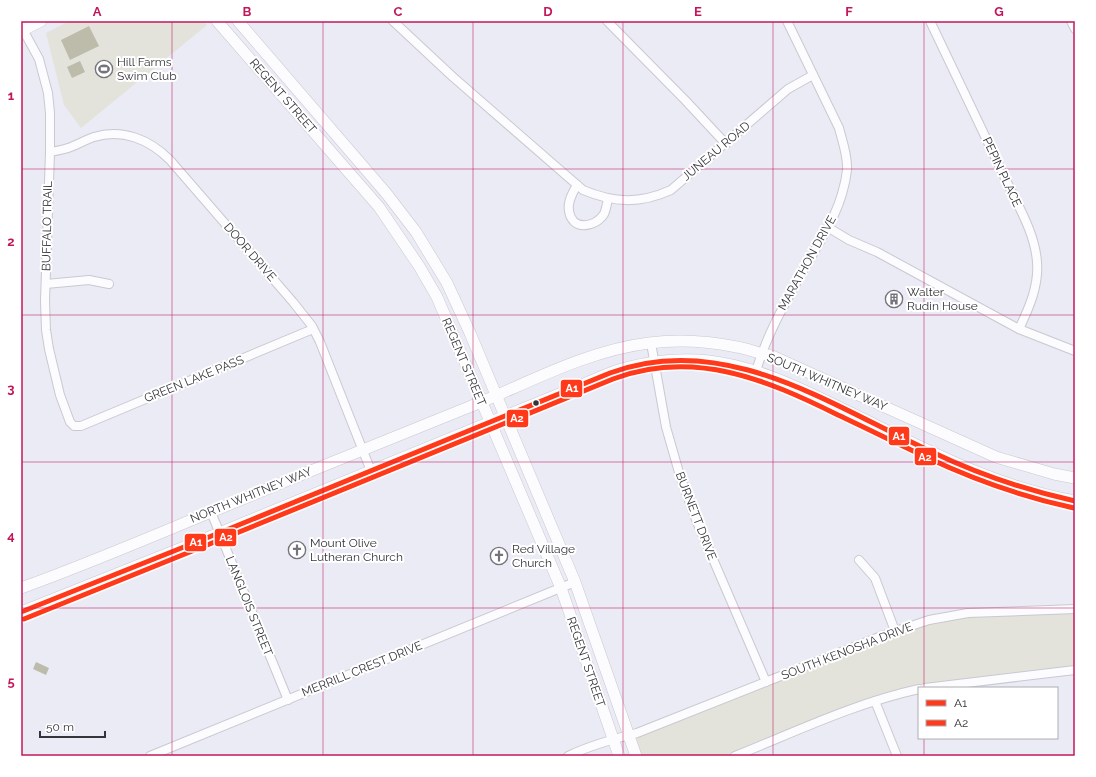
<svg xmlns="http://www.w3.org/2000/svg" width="1096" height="777" viewBox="0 0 1096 777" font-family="Raleway,sans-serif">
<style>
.green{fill:#e3e3db}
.water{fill:#bdbcab}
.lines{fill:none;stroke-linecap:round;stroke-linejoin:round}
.street-casing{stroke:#c8c9d1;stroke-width:10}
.secondary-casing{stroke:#c8c9d1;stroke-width:12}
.street{stroke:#fcfcfe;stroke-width:8}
.secondary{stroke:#fcfcfe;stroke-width:11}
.bus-1-casing{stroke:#fff;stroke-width:8}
.bus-2-casing{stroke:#fff;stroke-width:8}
.bus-1{stroke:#ff391a;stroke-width:5}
.bus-2{stroke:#ff391a;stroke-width:5}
.grid{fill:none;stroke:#c2185b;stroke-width:1;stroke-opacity:0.55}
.bus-dot{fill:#34343b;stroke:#fff;stroke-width:1.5}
.labels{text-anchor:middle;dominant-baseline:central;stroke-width:4;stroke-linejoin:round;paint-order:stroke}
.poi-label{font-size:12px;fill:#34343b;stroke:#fff;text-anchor:start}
.street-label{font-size:12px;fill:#34343b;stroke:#fff}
.line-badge{stroke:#fff;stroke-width:1.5}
.badge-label{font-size:11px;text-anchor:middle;font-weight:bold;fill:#fff}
.neatline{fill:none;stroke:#c2185b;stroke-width:1.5}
.grid-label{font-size:13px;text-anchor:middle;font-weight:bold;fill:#c2185b}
</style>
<rect width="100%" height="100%" fill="#eaebf5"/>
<g class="green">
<path d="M69,21H203L207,25L81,128L64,105L46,33Z"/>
<path d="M1075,609V670L960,683L888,697L735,756H636L628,735L766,682L943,617Z"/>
</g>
<g class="water">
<path d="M89,26L99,46L70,60L61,40Z"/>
<path d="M80,61L85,72L72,78L67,67Z"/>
<path d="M36,662L49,668L46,675L33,669Z"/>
</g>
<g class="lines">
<defs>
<g id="street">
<path d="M393,21L453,77L583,190C614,203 640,204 671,190L788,89L813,75"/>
<path d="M607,21L685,100L726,144"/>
<path d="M930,21C955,74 981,127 1006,180C1018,206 1035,233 1037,262C1039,286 1029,308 1019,329"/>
<path d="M1071,21L1075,29"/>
<path d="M21,26L39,59L48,93L50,113V152L45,301L46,330L49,349L60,395L70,422L74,426H81L313,329"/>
<path d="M50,152C56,151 62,150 68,148C77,145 85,140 94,137C123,128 150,140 170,160L293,302L312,326L320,342L371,471"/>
<path d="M577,185C573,192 567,202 569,211C572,231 595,228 604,214C606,210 607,203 608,199"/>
<path d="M829,228L849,240L877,252L1019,329L1075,351"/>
<path d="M46,284L89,280L109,284"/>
<path d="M651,343L666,427L680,476L697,522L766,682"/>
<path d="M756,371C768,331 788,298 808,262C826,232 843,205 847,170C848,156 842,140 839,128L787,21"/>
<path d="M211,512L288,700"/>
<path d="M859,560L875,578L895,631"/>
<path d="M925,688L1075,670"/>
<path d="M875,701L897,756"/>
<path d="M150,756L575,582"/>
<path d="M568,756C591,745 613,739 637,733L884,635L929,620L968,613L1075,609"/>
<path d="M735,756C795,732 855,703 919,689"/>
</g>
<g id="secondary">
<path d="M217,21L379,207L419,266L437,297L561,588L619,756"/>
<path d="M238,21L386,193L416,232L447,283L470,333L575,582L636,756"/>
<path d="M21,31L41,21"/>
<path d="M21,588C85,565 148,538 211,512C295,477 380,443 464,409C525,385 584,351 649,343C678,339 708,341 737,347C749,349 760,354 772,356L996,457L1054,474L1075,478"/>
<path d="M21,612L219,533L586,383C599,378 612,371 625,368C652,361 682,358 709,361C760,367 806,391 851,413C923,448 995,487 1075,501"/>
</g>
</defs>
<use href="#street" class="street-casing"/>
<use href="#secondary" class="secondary-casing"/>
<use href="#street" class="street"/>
<use href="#secondary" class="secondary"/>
<defs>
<path id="bus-1" d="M21,612L219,533L610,373C725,330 832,406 932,452C978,474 1025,490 1075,501"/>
<path id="bus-2" d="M24,619L222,539L613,379C693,349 766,379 838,415C868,429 898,444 928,458C975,480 1023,497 1074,508"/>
</defs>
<use href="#bus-1" class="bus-1-casing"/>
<use href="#bus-2" class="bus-2-casing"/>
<use href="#bus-1" class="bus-1"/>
<use href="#bus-2" class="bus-2"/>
</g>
<path class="grid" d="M172,21V756M323,21V756M473,21V756M623,21V756M773,21V756M924,21V688M21,169H1075M21,315H1075M21,462H1075M21,608H1075M924,738V756"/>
<defs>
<symbol id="stadium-ring" viewBox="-11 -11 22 22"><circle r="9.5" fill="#fff" stroke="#74747c" stroke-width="1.5"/><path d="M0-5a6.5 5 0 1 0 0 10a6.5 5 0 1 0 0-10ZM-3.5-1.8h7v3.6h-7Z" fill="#74747c"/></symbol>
<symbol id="building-ring" viewBox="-11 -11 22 22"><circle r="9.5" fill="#fff" stroke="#74747c" stroke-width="1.5"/><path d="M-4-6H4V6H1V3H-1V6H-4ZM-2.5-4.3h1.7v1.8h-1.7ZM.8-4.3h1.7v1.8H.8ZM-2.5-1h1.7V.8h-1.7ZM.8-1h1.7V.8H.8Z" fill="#74747c"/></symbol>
<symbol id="church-ring" viewBox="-11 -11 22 22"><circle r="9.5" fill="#fff" stroke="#74747c" stroke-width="1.5"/><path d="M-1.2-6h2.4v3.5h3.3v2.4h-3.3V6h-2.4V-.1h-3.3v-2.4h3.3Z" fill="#74747c"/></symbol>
</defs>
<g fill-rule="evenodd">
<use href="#stadium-ring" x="94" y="59" width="20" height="20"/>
<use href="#building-ring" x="884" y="289" width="20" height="20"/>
<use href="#church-ring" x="287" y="540" width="20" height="20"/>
<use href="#church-ring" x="489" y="546" width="20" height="20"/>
</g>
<circle class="bus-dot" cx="536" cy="403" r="3.5"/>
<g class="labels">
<g class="poi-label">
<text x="117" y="62">Hill Farms<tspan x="117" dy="14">Swim Club</tspan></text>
<text x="907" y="292">Walter<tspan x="907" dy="14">Rudin House</tspan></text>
<text x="310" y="543">Mount Olive<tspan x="310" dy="14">Lutheran Church</tspan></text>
<text x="512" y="549">Red Village<tspan x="512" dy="14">Church</tspan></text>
</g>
<g class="street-label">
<text transform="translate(283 96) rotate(49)">REGENT STREET</text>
<text transform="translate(716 151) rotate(-40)">JUNEAU ROAD</text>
<text transform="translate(1002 172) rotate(65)">PEPIN PLACE</text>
<text transform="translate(47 226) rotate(-89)">BUFFALO TRAIL</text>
<text transform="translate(250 252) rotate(49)">DOOR DRIVE</text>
<text transform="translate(807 263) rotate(-61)">MARATHON DRIVE</text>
<text transform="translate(464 362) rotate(67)">REGENT STREET</text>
<text transform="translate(194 379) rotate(-22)">GREEN LAKE PASS</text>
<text transform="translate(827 382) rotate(23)">SOUTH WHITNEY WAY</text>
<text transform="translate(251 495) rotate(-22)">NORTH WHITNEY WAY</text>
<text transform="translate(696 516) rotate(69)">BURNETT DRIVE</text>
<text transform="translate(249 606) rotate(68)">LANGLOIS STREET</text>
<text transform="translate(847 651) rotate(-21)">SOUTH KENOSHA DRIVE</text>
<text transform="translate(586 662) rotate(71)">REGENT STREET</text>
<text transform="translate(362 669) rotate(-22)">MERRILL CREST DRIVE</text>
</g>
</g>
<g class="line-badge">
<rect x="560" y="379" width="23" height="19" rx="4" fill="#ff391a"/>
<rect x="506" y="409" width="23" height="19" rx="4" fill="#ff391a"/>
<rect x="888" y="426" width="22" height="20" rx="4" fill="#ff391a"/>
<rect x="914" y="447" width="23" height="19" rx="4" fill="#ff391a"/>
<rect x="214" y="528" width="23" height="19" rx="4" fill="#ff391a"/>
<rect x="184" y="533" width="23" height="19" rx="4" fill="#ff391a"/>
</g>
<g class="badge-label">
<text x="572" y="392">A1</text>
<text x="517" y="422">A2</text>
<text x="899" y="440">A1</text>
<text x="925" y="461">A2</text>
<text x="226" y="541">A2</text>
<text x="196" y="546">A1</text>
</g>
<rect width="1096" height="777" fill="none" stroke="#ffffff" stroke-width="44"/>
<rect x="918" y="687" width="140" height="52" fill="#ffffff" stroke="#aeaeb1"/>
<rect x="926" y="700" width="20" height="6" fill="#ff391a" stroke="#aeaeb1"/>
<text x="954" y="707" font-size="12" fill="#34343b">A1</text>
<rect x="926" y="720" width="20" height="6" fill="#ff391a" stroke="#aeaeb1"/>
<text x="954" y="727" font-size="12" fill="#34343b">A2</text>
<path d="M40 731v6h65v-6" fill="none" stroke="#34343b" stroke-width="2"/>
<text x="46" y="731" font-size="12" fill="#34343b" stroke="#ffffff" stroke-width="3" paint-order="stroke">50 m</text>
<rect x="22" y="22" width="1052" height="733" class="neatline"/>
<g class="grid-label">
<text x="97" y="16">A</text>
<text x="247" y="16">B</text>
<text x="398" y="16">C</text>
<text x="548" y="16">D</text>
<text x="698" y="16">E</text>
<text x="849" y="16">F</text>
<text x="999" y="16">G</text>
<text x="11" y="100">1</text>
<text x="11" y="246">2</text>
<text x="11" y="393">3</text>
<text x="11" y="540">4</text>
<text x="11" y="686">5</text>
</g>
</svg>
